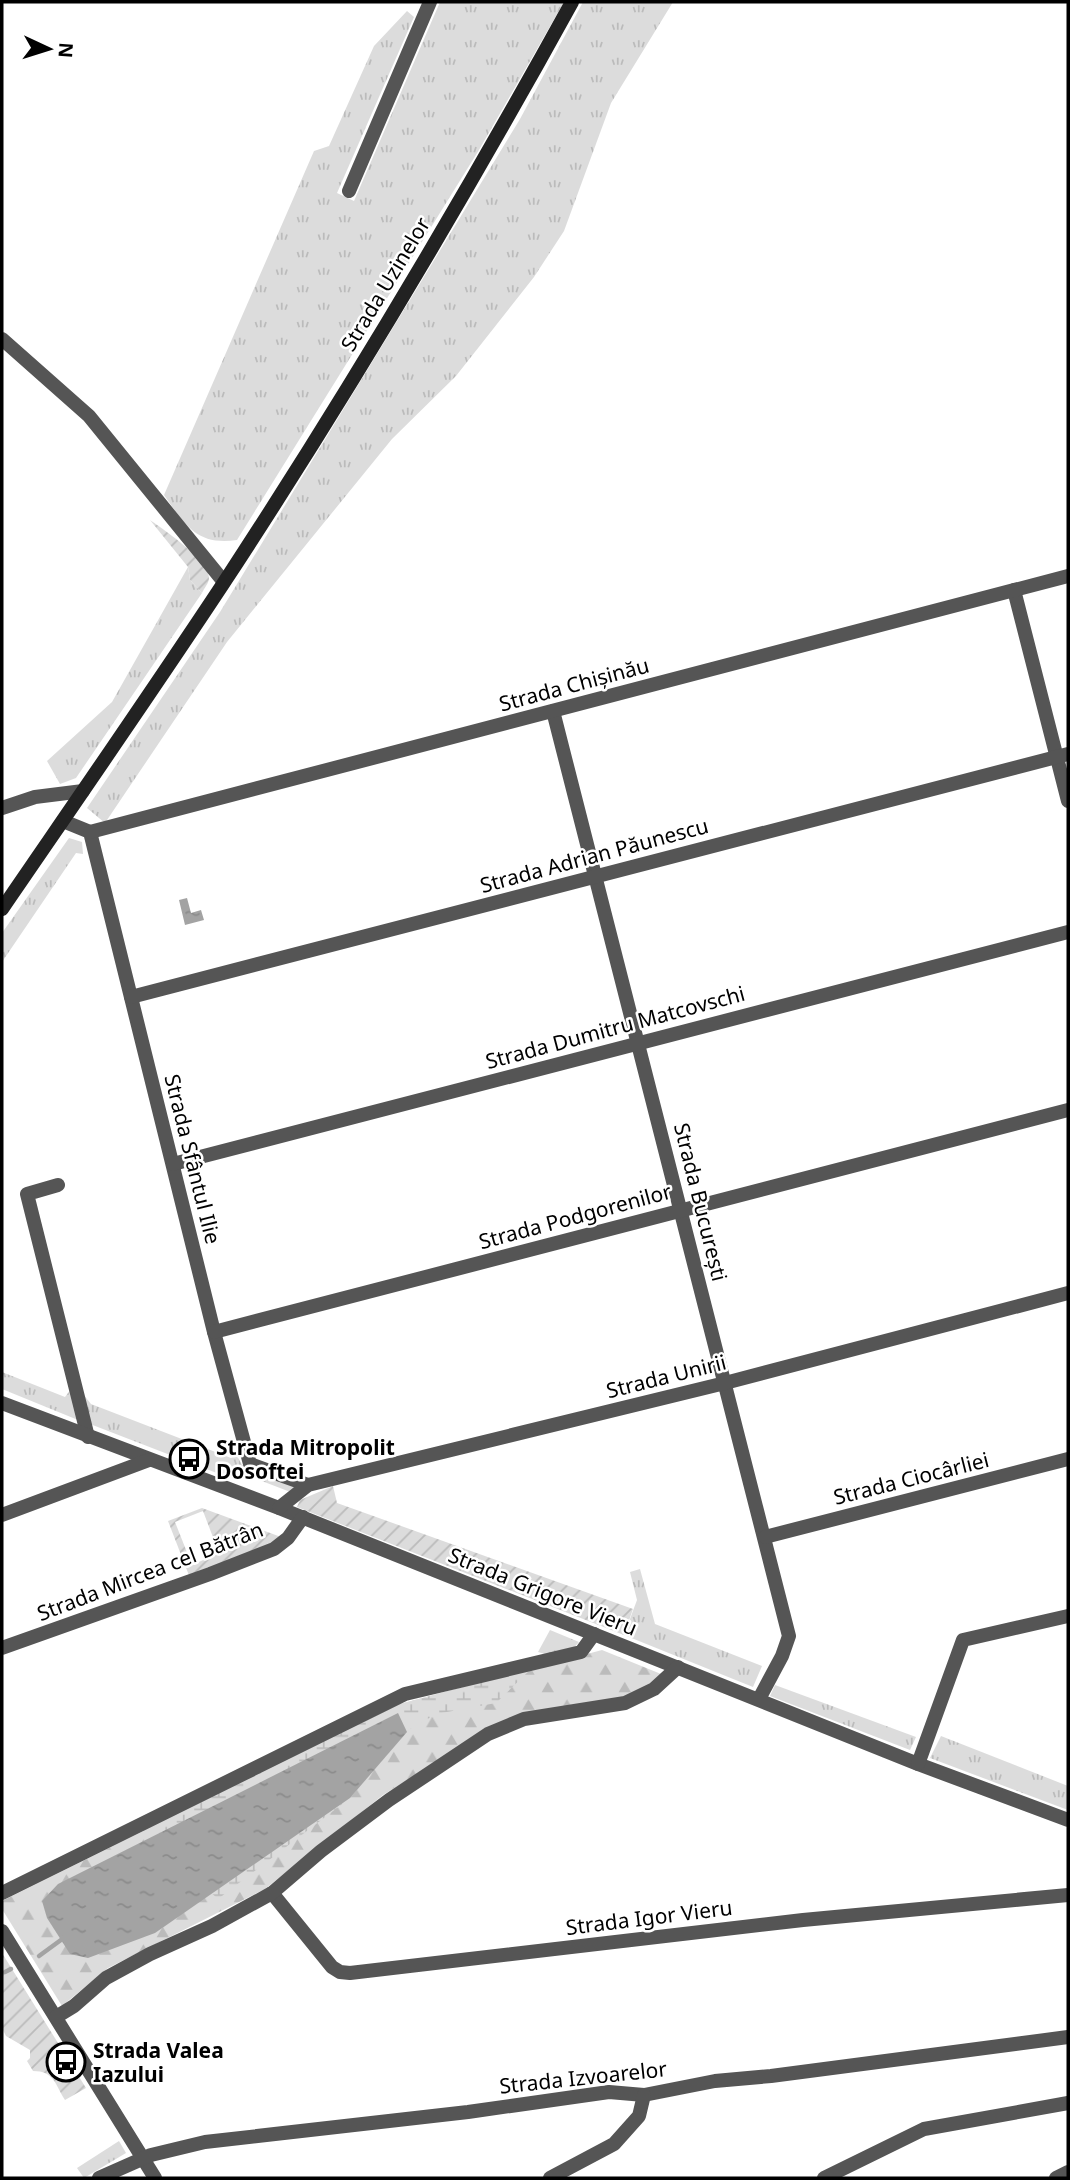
<svg xmlns="http://www.w3.org/2000/svg" width="1070" height="2180" viewBox="0 0 1070 2180" font-family="'Noto Sans',sans-serif">
<style>
.grass{fill:url(#grass-tufts)}
.forest{fill:url(#forest-firs)}
.wetland{fill:url(#wetland-marsh)}
.garden{fill:url(#garden-furrows);fill-rule:evenodd}
.water{fill:url(#water-ripples)}
.lines{fill:none;stroke-linecap:round;stroke-linejoin:round}
.stream{stroke:#a3a3a3;stroke-width:4.5}
.street{stroke:#555;stroke-width:14}
.secondary{stroke:#222;stroke-width:14}
.labels{text-anchor:middle;dominant-baseline:central;stroke-width:5;stroke-linejoin:round;paint-order:stroke}
.street-label{font-size:21px;fill:#000;stroke:#fff}
.poi-label{font-size:21px;font-weight:bold;fill:#000;stroke:#fff;text-anchor:start}
</style>
<defs>
<pattern id="grass-tufts" width="24" height="20" patternUnits="userSpaceOnUse" patternTransform="scale(1.75)"><rect width="24" height="20" fill="#dcdcdc"/><path d="M3 7l-1-3M5 7V3M7 7l1-3M15 17l-1-3M17 17v-4M19 17l1-3" fill="none" stroke="#bbb"/></pattern>
<pattern id="forest-firs" width="22" height="20" patternUnits="userSpaceOnUse" patternTransform="scale(1.75)"><rect width="22" height="20" fill="#dcdcdc"/><path d="M5 1l3.5 6h-7zM16 11l3.5 6h-7z" fill="#bbb"/></pattern>
<pattern id="wetland-marsh" width="20" height="14" patternUnits="userSpaceOnUse" patternTransform="scale(1.75)"><rect width="20" height="14" fill="#dcdcdc"/><path d="M1 5h8M5 5V1M11 12h8M15 12V8" fill="none" stroke="#bbb"/></pattern>
<pattern id="garden-furrows" width="10" height="10" patternUnits="userSpaceOnUse" patternTransform="scale(1.75)"><rect width="10" height="10" fill="#dcdcdc"/><path d="M-1 1l2-2M0 10L10 0M9 11l2-2" fill="none" stroke="#bbb"/></pattern>
<pattern id="water-ripples" width="26" height="14" patternUnits="userSpaceOnUse" patternTransform="scale(1.75)"><rect width="26" height="14" fill="#a3a3a3"/><path d="M2 4q2-2 4 0t4 0M15 11q2-2 4 0t4 0" fill="none" stroke="#8b8b8b"/></pattern>
</defs>
<rect width="100%" height="100%" fill="#fff"/>
<g class="grass">
<path d="M440,2H564L479,150L237,540C197,546 185,525 164,495L314,151L329,146L374,46L407,11L414,17L337,193L354,201Z"/>
<path d="M583,2H673L611,103L564,231L534,277L456,376L392,439L227,642L105,823L87,808L220,612L520,119Z"/>
<path d="M188,567L190,580L202,593L76,778L60,784L47,761L112,702Z"/>
<path d="M69,838L82,842L83,854L76,853L2,962V933Z"/>
<path d="M2,1372L65,1397L71,1389L78,1420L2,1389Z"/>
<path d="M83,1394L91,1404L231,1458L236,1454L242,1465L299,1487L293,1493L231,1469L227,1477L90,1424Z"/>
<path d="M640,1569L655,1624L762,1666L753,1687L624,1635L637,1600L630,1572Z"/>
<path d="M550,1630L579,1642L571,1651L545,1654L538,1652Z"/>
<path d="M775,1685L916,1737L910,1750L770,1696Z"/>
<path d="M941,1736L1068,1786V1810L930,1758Z"/>
<path d="M119,2141L126,2153L84,2178L77,2168Z"/>
</g>
<path class="forest" d="M602,1650L661,1674L658,1680L628,1696L489,1729L383,1795L265,1889L108,1968L62,2006L2,1909V1901L400,1704Z"/>
<path class="wetland" d="M531,1669L496,1703L436,1714L407,1731L350,1798L218,1899L142,1830L400,1704Z"/>
<g class="garden">
<path d="M150,520C163,529 210,561 209,578C209,583 204,588 202,593L190,580L188,567Z"/>
<path d="M333,1486L337,1503L633,1609L624,1635L297,1507L300,1500Z"/>
<path d="M202,1508L281,1537L271,1545L190,1578L168,1521ZM203,1511L219,1553L192,1565L175,1522Z"/>
<path d="M2,1953L86,2088L65,2100C55,2084 54,2071 33,2071L27,2061L30,2058V2050L6,2036L2,2028Z"/>
</g>
<g class="water">
<path d="M187,898L191,913L201,910L204,920L185,925L179,900Z"/>
<path d="M398,1713L407,1732L350,1798L155,1933L88,1958L70,1954L47,1918L42,1901L58,1884Z"/>
</g>
<g class="lines">
<g class="stream">
<path d="M39,1956L65,1937"/>
<path d="M5,1972L11,1969"/>
</g>
<g class="street">
<path d="M349,191L430,2"/>
<path d="M2,339L89,416L224,582"/>
<path d="M1014,590L1068,801"/>
<path d="M553,711L789,1636L782,1656L759,1699"/>
<path d="M2,808L35,797L83,791"/>
<path d="M63,821L90,832L214,1332L250,1464L308,1485"/>
<path d="M90,832L1068,576"/>
<path d="M131,997L1068,754"/>
<path d="M173,1164L1068,932"/>
<path d="M58,1185L27,1194L88,1437"/>
<path d="M214,1332L1068,1110"/>
<path d="M2,1403L279,1508L918,1764L1068,1820"/>
<path d="M279,1508L308,1485L725,1383L1068,1293"/>
<path d="M2,1515L149,1460"/>
<path d="M765,1537L1068,1459"/>
<path d="M2,1648L210,1574L274,1549L288,1538L303,1517"/>
<path d="M918,1764L963,1640L1068,1616"/>
<path d="M2,1893L405,1694L581,1652L594,1634"/>
<path d="M272,1893L332,1967L340,1972L350,1973L803,1920L1068,1895"/>
<path d="M2,1931L155,2178"/>
<path d="M56,2017L74,2006L106,1978L150,1954L212,1926L272,1893L321,1851L389,1800L488,1734L524,1719L625,1703L654,1689L678,1667"/>
<path d="M99,2178L151,2155L205,2142L468,2112L609,2092L644,2095L715,2081L771,2076L1068,2037"/>
<path d="M550,2178L614,2144L639,2116L644,2095"/>
<path d="M824,2178L924,2129L1068,2103"/>
<path d="M1056,2178L1068,2172"/>
</g>
<path class="secondary" d="M2,909C76,801 151,693 223,584C347,395 463,200 572,2"/>
</g>
<defs>
<symbol id="bus-ring" viewBox="-11 -11 22 22"><circle r="9.5" fill="#fff" stroke="#000" stroke-width="1.5"/><path d="M-5-6H5V4H4V6H2V4H-2V6H-4V4H-5ZM-3.5-4V0h7V-4ZM-3.5 1.2v1.5H-2V1.2ZM2 1.2v1.5H3.5V1.2Z" fill="#000"/></symbol>
</defs>
<g fill-rule="evenodd">
<use href="#bus-ring" x="167" y="1437" width="44" height="44"/>
<use href="#bus-ring" x="44" y="2040" width="44" height="44"/>
</g>
<g class="labels">
<g class="street-label">
<text transform="translate(385 284) rotate(-59)">Strada Uzinelor</text>
<text transform="translate(574 684) rotate(-15)">Strada Chișinău</text>
<text transform="translate(594 855) rotate(-15)">Strada Adrian Păunescu</text>
<text transform="translate(615 1027) rotate(-15)">Strada Dumitru Matcovschi</text>
<text transform="translate(193 1159) rotate(76)">Strada Sfântul Ilie</text>
<text transform="translate(701 1202) rotate(76)">Strada București</text>
<text transform="translate(575 1216) rotate(-15)">Strada Podgorenilor</text>
<text transform="translate(666 1376) rotate(-14)">Strada Unirii</text>
<text transform="translate(911 1478) rotate(-14)">Strada Ciocârliei</text>
<text transform="translate(150 1571) rotate(-21)">Strada Mircea cel Bătrân</text>
<text transform="translate(543 1591) rotate(22)">Strada Grigore Vieru</text>
<text transform="translate(649 1917) rotate(-7)">Strada Igor Vieru</text>
<text transform="translate(583 2077) rotate(-6)">Strada Izvoarelor</text>
</g>
<g class="poi-label">
<text x="216" y="1447">Strada Mitropolit<tspan x="216" dy="24">Dosoftei</tspan></text>
<text x="93" y="2050">Strada Valea<tspan x="93" dy="24">Iazului</tspan></text>
</g>
</g>
<rect width="1070" height="2180" fill="none" stroke="#000000" stroke-width="7"/>
<g transform="translate(49 49) rotate(94)" stroke="#ffffff" stroke-width="5" paint-order="stroke">
<path d="M0-5L12 26L0 18L-12 26Z" fill="#000000"/>
<text y="-10" font-size="19" font-weight="bold" text-anchor="middle" fill="#000000">N</text>
</g>
</svg>
